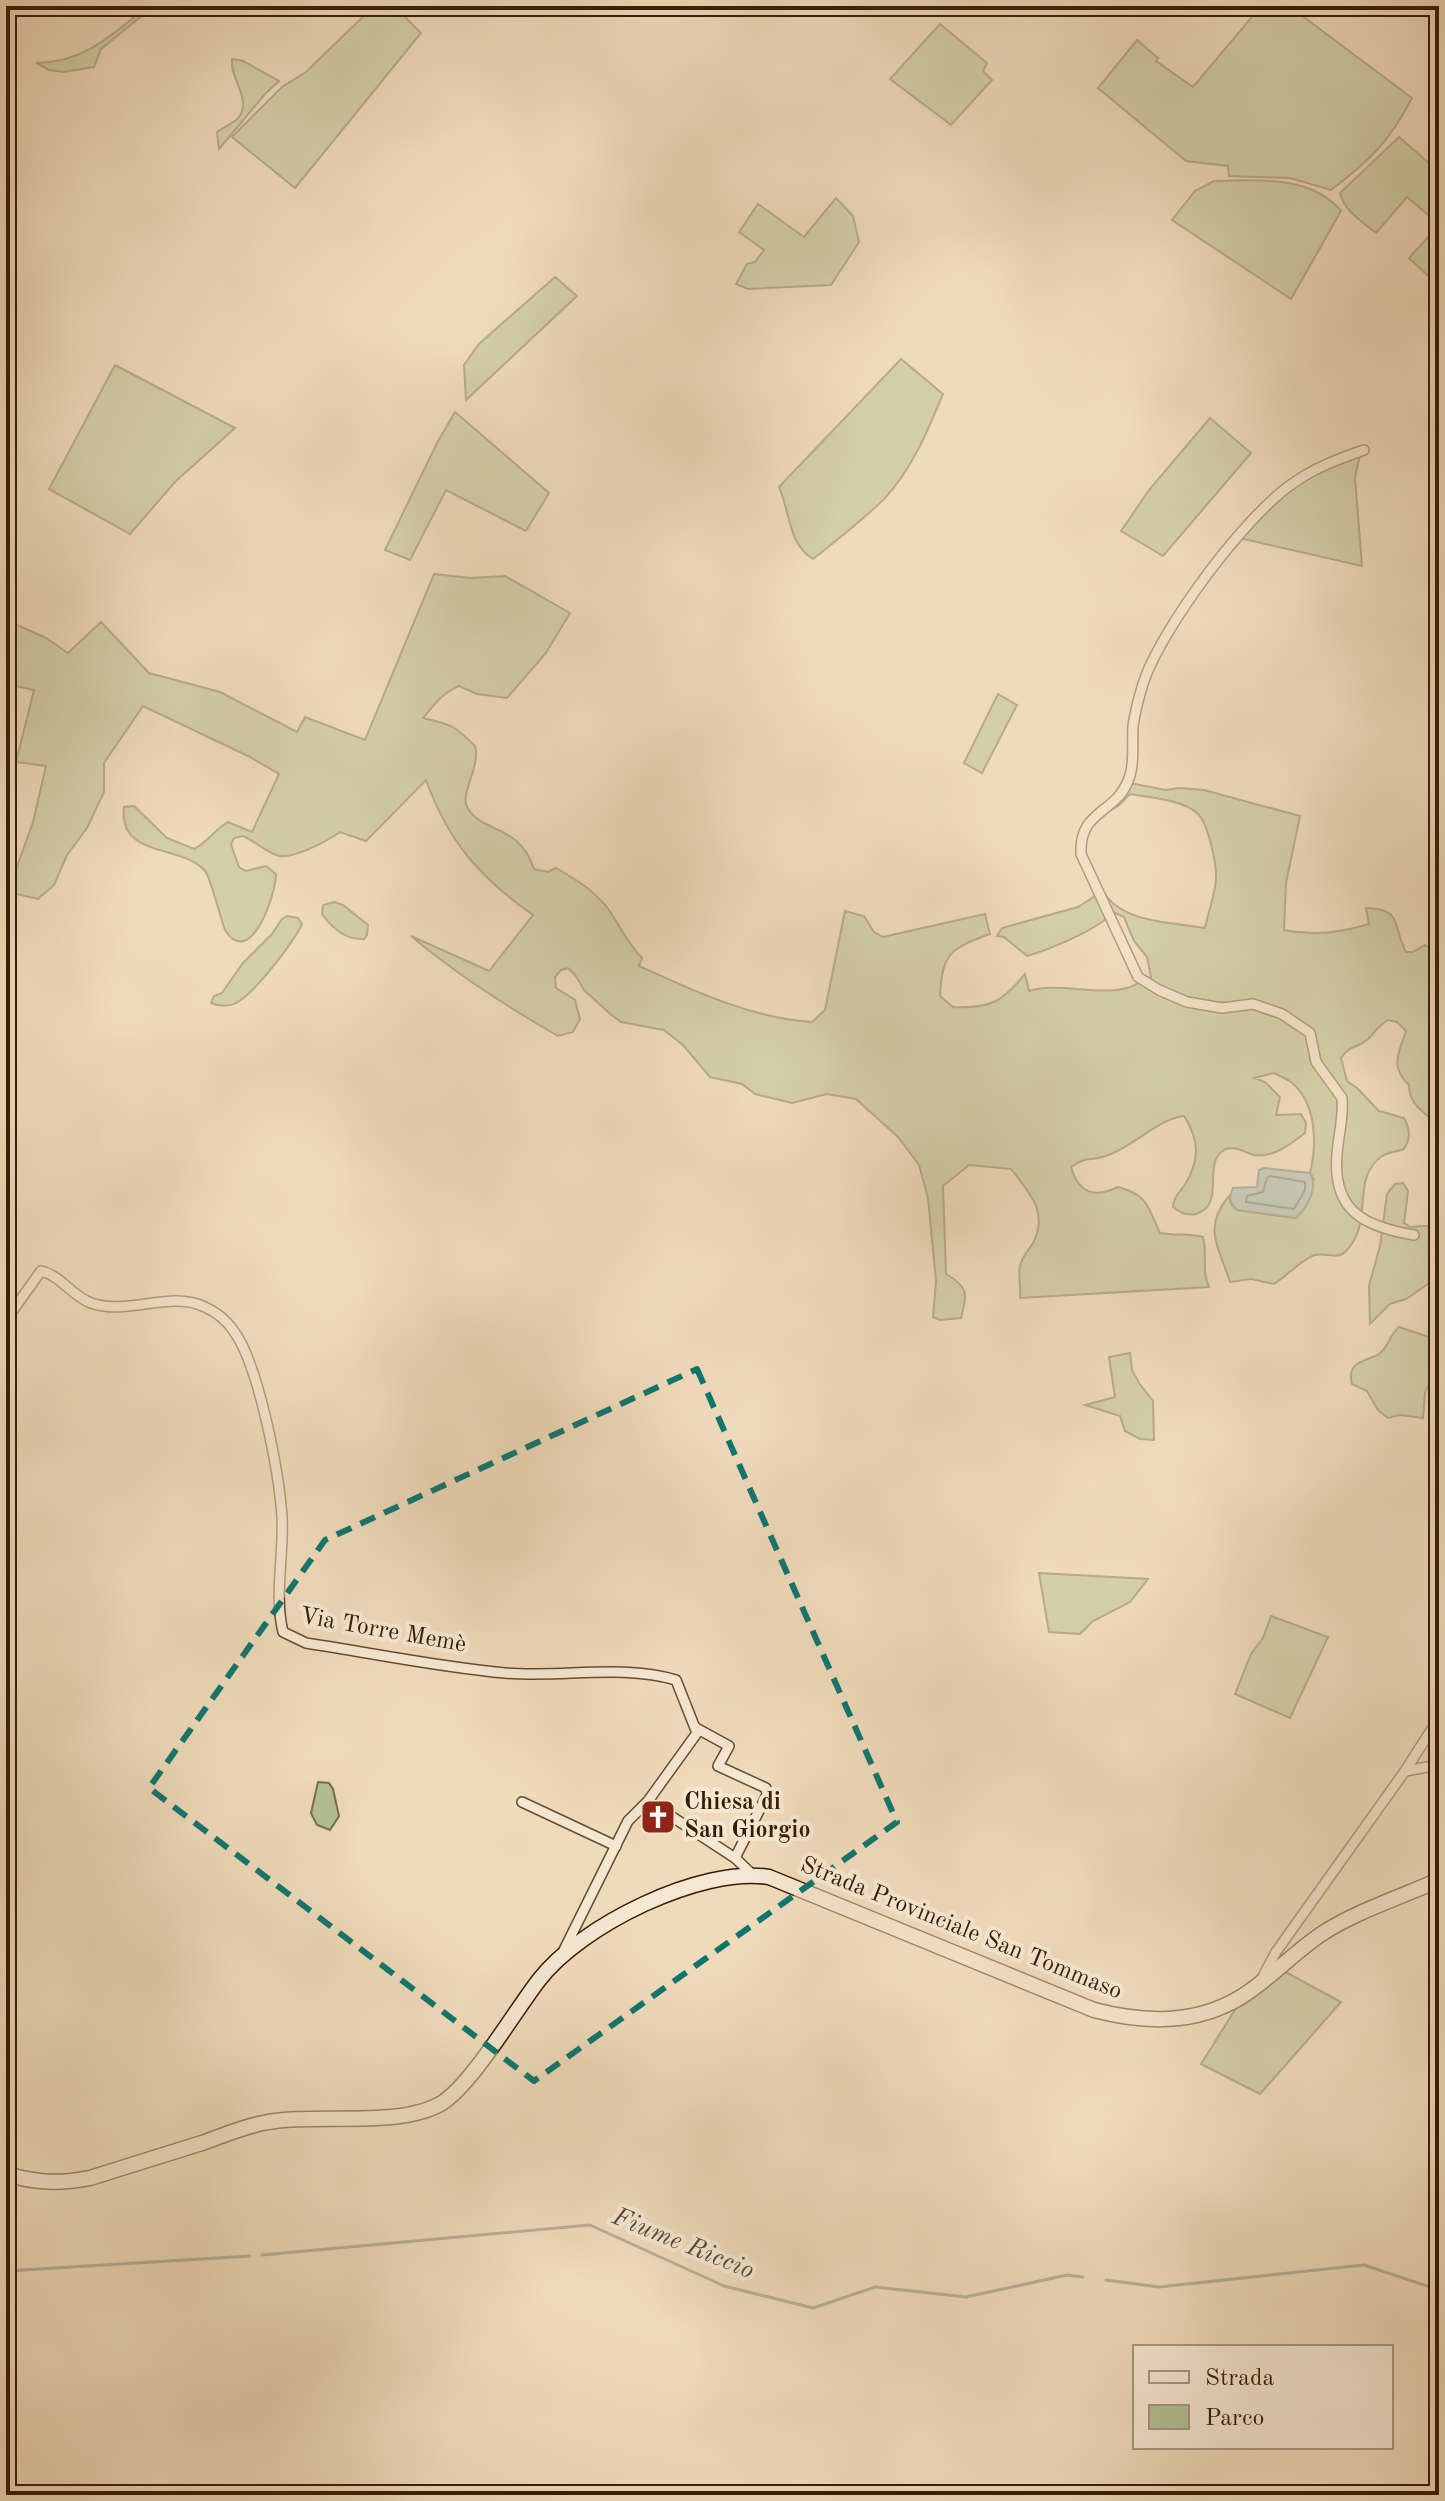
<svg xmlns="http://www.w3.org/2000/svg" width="1445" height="2501" viewBox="0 0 1445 2501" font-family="'Old Standard TT',serif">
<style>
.green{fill:#b3c195;stroke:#766f4d;stroke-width:2}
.water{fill:#9bb9b6;stroke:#737b6f;stroke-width:2}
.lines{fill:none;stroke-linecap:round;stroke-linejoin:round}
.shore{stroke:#6a6b5e;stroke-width:2}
.stream{stroke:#737b6f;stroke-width:3}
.street-casing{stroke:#664c32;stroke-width:12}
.secondary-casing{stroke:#381d05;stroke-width:17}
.street{stroke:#f5e7d2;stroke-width:9}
.secondary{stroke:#f5e7d2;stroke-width:14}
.marked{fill:none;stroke:#0f766e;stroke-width:6;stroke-dasharray:16 10;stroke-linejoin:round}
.labels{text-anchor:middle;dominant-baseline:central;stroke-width:8;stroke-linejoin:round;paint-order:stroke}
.street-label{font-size:24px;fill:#381d05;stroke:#f5e7d2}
.poi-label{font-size:24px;font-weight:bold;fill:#381d05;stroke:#f5e7d2;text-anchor:start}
.water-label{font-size:26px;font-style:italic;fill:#564c3a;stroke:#f5e7d2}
</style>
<rect width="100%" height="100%" fill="#efdaba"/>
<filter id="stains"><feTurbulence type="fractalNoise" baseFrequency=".0025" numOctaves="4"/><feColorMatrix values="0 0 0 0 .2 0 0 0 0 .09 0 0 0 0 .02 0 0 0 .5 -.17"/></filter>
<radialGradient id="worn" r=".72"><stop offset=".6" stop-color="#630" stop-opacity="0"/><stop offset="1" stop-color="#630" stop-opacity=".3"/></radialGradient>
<g class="green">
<path d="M148,6H154L101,49L94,67L63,72L49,70L36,63C84,63 113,34 148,6Z"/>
<path d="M374,6H394L421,33L295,188L232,137L282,87L306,72Z"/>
<path d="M1261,6H1289L1412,98C1390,141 1369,161 1331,190L1290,178L1229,176L1228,166L1186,161L1098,88L1137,40L1158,58L1156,61L1193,87Z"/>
<path d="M940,24L987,63L983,71L992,80L951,125L890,79Z"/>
<path d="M232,59L243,61L279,81L266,93L219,149L217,132C223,127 235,123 239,117C252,99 229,77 232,59Z"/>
<path d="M1399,137L1439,172V224L1407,197L1376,233C1363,222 1344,211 1340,193Z"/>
<path d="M1214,181C1256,180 1312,175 1341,211L1291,299L1172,220L1195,191Z"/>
<path d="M836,198L853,216L859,242L831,285L748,289L736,284L747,264L755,262L764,250L739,232L758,204L804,237Z"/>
<path d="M1431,234L1439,241V286L1409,258Z"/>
<path d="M555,277L577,296L466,400L464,365L479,344Z"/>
<path d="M901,359L943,394C928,430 912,469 885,498C863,520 837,540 813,559C788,544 790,511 779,487Z"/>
<path d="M115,365L235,428L175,482L130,534L49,489Z"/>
<path d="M455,412L549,493L526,531L446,490L410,560L385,550L437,443Z"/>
<path d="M1210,418L1251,453L1163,556L1121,531L1149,490Z"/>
<path d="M1360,455L1355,477L1362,566L1239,538L1299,480Z"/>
<path d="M434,574L470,578L505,576L570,613L546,653L507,698L477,694L459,686C442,693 434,705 423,718C451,725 453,724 475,746C481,766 460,793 467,807C482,834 519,823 534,869L548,872L556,868C575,879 592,889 606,906C619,923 626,942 642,958L639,966C694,991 751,1018 812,1022L825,1010L845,911L864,916L874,932L883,937L985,914L990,934C951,948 942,953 940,996L953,1007C990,1009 1002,1002 1025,974L1029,991C1060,982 1095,996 1127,988C1135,986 1143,980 1151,977L1147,957L1134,941L1126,922L1124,917L1113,912C1100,929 1048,950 1027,956L1004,937L997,936L1002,928L1078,907L1103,891C1121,923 1171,922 1205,928C1208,913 1215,895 1216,879C1217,865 1208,822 1197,813C1181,799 1150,798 1130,794L1118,806L1092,821L1130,783L1166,790L1179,788L1204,790L1300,816L1286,883L1284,930C1313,936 1340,933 1369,924L1366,908C1404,909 1392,926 1406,952H1413L1425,945L1439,953V1126C1425,1112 1409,1106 1409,1085C1389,1066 1399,1054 1406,1031L1397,1022L1388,1020C1378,1026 1375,1032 1368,1039C1357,1049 1350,1044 1341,1058L1347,1081L1357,1088L1379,1111L1404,1118C1410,1129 1411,1138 1404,1149C1397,1152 1387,1152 1381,1157C1350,1179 1375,1224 1345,1252C1337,1260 1325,1252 1315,1255C1304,1258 1285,1277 1274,1284L1251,1279L1230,1282C1219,1247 1202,1228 1229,1196L1231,1204L1237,1210L1296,1218L1314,1179L1310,1173C1317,1145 1317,1103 1291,1082C1287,1079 1280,1076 1274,1073L1254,1078L1265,1082L1280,1097L1276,1115L1301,1114L1306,1123L1305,1133C1291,1144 1273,1158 1254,1155C1245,1153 1234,1144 1224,1150C1201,1164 1227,1204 1196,1214C1187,1216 1180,1213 1173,1207C1174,1197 1178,1194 1184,1186C1200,1161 1200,1141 1184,1116C1155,1120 1134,1147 1106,1156C1089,1162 1088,1155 1071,1167C1078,1192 1093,1199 1118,1187C1148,1195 1148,1207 1160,1233C1175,1236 1189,1233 1203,1237C1208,1258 1201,1268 1209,1287L1020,1298C1021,1288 1018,1275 1020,1266C1022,1257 1028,1251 1033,1243C1049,1212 1029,1192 1011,1169L969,1165L943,1186L946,1274C969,1287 967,1294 961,1318L940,1320L933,1317L936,1281L928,1198L919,1165L898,1137L856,1099L827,1094L792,1103L755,1094L742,1084L710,1077L683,1045L664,1030L621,1022L609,1013L584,990L576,976L568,968L561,970L555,977L556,988L575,1000L580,1019L573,1032L558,1036C506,1006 456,974 411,936L489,971L533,915C480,878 448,841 426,780L366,841L340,832C327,841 291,861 276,855C264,850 254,841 243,836L234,838L231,844L239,867L246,871L266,866L276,874C276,895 250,970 225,930C220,917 211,878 205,871C183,844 118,859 124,807L134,806L167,838L194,849C208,842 214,830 228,822L252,832L279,774L250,757L143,706L104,763V792L87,828L67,855L54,885L38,899L8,892L33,822L46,766L16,762L34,690L6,684V620L46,638L68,653L101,622L149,673L220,692L297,732L305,717L365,740Z"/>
<path d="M998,694L1017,705L982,773L964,763Z"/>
<path d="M334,902L343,905L368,925L367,935L364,939C346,940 332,928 322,914L323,905Z"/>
<path d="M287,916L298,918L302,924C293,943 255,993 236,1003C229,1007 217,1006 211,1003L214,996L222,993L243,963L272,934L282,919Z"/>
<path d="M1403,1183L1408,1191L1404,1223L1410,1227L1439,1225V1282H1431L1406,1299L1390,1304L1370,1324L1369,1286L1380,1246L1387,1194L1395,1184Z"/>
<path d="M1399,1327L1429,1337H1439V1367L1425,1392L1423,1418L1400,1415L1388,1418L1378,1410L1367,1391L1352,1384C1346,1361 1365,1362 1379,1354C1388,1348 1390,1334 1399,1327Z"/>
<path d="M1130,1353L1132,1370L1139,1383L1153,1401L1154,1440L1140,1439L1125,1431L1120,1416L1085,1405L1115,1397L1109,1357Z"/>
<path d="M1039,1573L1148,1579L1130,1602L1093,1621L1080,1634L1049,1632Z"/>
<path d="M1271,1616L1328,1637L1290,1718L1235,1694L1251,1654L1263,1638Z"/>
<path d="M318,1782L329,1783L333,1789L339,1816L330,1830L317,1825L311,1813Z"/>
<path d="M1280,1969L1341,2002L1260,2094L1201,2064L1243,1997Z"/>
</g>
<path class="water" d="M1264,1168L1310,1173C1319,1188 1307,1207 1296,1218L1237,1210C1229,1202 1229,1197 1233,1188L1257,1187L1259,1170Z"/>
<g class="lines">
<path class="shore" d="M1270,1176L1305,1182V1190L1294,1209L1246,1202L1247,1196L1263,1192L1267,1178Z"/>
<g class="stream">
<path d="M262,2255L590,2225L724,2286L813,2308L875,2287L966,2297L1067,2275L1083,2277"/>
<path d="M6,2271L250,2256"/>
<path d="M1106,2280L1159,2287L1364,2265L1439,2290"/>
</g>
<defs>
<g id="street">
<path d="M1364,450C1338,459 1314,468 1292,484C1245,516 1160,630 1143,684C1139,697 1135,712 1133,726C1132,742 1135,765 1128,781C1115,814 1079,810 1081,854L1138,977L1159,990L1187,1002L1222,1008L1253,1004L1282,1014L1310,1033L1316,1062L1342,1098C1344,1117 1338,1136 1337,1155C1332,1212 1366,1227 1414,1235"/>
<path d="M6,1320L41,1271C60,1275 72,1296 91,1303C128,1316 170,1290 205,1307C216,1312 226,1320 233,1330C259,1364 279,1473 282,1517C284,1555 274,1595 283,1632L306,1643C372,1653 439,1667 505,1673C562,1678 621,1664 676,1680L697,1733L648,1801L628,1821L564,1950"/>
<path d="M696,1728L729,1746L718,1766L766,1788L767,1795L735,1858"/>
<path d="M1405,1771L1439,1765"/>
<path d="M648,1801L735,1858L753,1875"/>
<path d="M522,1802L616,1846"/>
<path d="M1261,1980L1276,1952L1405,1771L1439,1718"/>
</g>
<path id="secondary" d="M6,2174C36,2183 59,2184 90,2178C129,2166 167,2154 205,2142C224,2135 243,2127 263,2123C314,2112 399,2129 442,2103C472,2084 515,2011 539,1980C580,1926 701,1866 769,1877L1094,2010C1144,2023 1195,2025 1241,1997C1270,1979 1294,1952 1323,1933C1355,1912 1403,1896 1439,1880"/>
</defs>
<use href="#street" class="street-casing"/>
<use href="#secondary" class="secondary-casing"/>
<use href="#street" class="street"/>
<use href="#secondary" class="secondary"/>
</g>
<path d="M0 0H1445V2501H0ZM697,1369L897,1822L534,2081L149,1788L325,1540Z" fill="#efdaba" fill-opacity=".55" fill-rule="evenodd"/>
<path class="marked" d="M697,1369L897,1822L534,2081L149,1788L325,1540Z"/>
<defs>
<symbol id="church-square" viewBox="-11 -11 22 22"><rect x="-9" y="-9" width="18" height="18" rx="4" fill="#8f2418" stroke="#f5e7d2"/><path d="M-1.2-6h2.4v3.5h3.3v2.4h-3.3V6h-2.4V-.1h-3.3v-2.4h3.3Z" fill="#fff"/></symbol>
</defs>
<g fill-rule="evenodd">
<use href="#church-square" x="638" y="1797" width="40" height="40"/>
</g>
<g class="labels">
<g class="street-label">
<text transform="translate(383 1631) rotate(10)">Via Torre Memè</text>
<text transform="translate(961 1929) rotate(22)">Strada Provinciale San Tommaso</text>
</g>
<g class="poi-label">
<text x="684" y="1803">Chiesa di<tspan x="684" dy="28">San Giorgio</tspan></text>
</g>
<g class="water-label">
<text transform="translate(683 2244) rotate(22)">Fiume Riccio</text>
</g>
</g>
<rect width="1445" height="2501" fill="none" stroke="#efdaba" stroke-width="32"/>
<rect x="8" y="8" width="1429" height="2485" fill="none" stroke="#381d05" stroke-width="4"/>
<rect x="16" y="16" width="1413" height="2469" fill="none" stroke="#381d05" stroke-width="2"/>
<rect x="1133" y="2345" width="260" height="104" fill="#f5e7d2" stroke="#a99680" stroke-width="2"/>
<rect x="1149" y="2371" width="40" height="12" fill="#f5e7d2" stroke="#a99680" stroke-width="2"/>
<text x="1205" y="2385" font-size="24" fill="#381d05">Strada</text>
<rect x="1149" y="2405" width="40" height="24" fill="#b3c195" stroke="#a99680" stroke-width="2"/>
<text x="1205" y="2425" font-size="24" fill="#381d05">Parco</text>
<rect width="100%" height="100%" filter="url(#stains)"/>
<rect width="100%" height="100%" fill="url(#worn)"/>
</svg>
